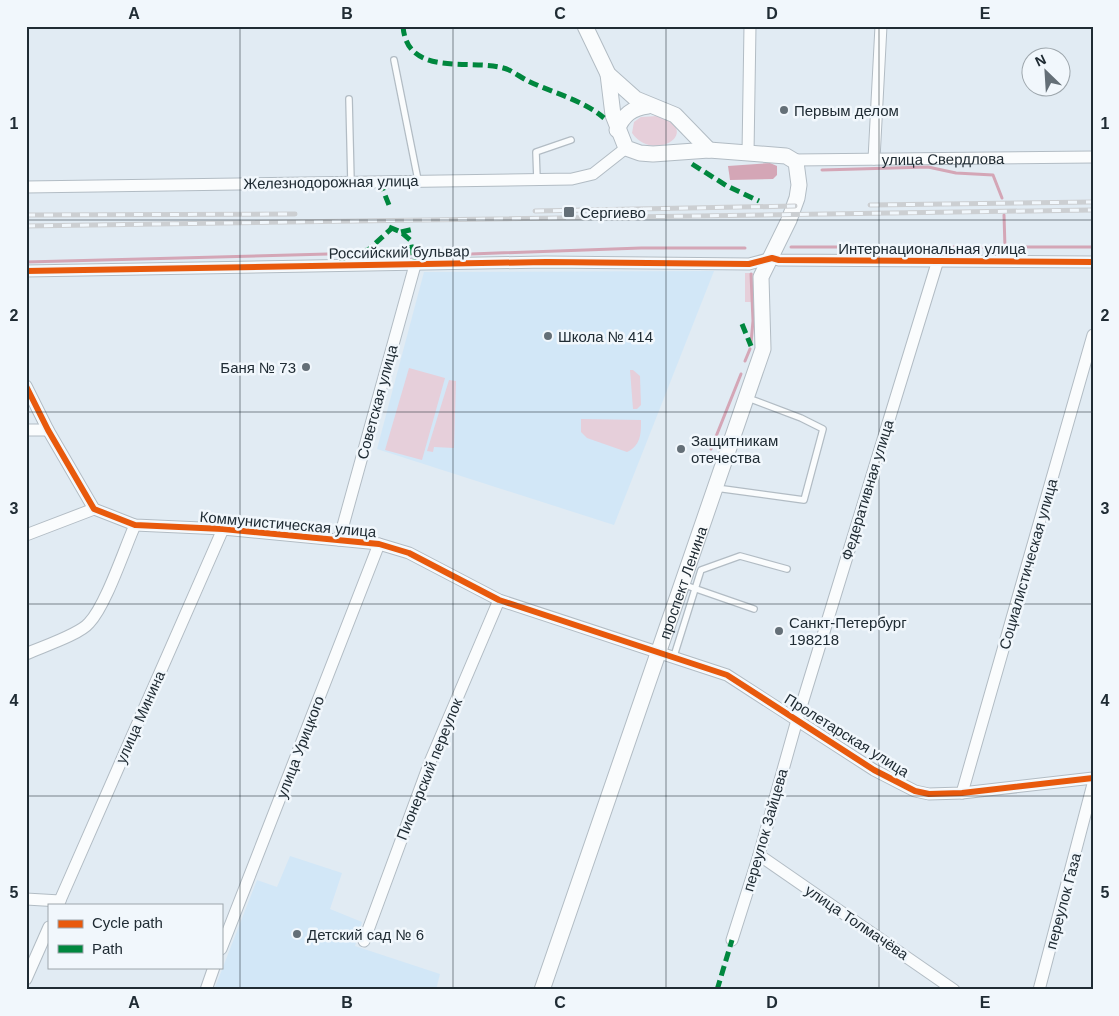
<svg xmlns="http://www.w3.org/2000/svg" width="1119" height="1016" viewBox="0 0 1119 1016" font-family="Arial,sans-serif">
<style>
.built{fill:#d2e7f7}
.green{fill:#e6cfda}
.water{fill:#d4a6b6}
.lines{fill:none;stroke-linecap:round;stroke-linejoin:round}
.stream{stroke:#d4a6b6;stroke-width:3}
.service-casing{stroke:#b2bcc4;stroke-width:8}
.minor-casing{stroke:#b2bcc4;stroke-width:13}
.tertiary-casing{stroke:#b2bcc4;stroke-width:17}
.service{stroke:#fafcfd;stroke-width:5.5}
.minor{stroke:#fafcfd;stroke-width:11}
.tertiary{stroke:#fafcfd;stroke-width:15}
.rail-casing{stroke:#cccfd2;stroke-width:5}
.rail{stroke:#f1f7fc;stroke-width:3;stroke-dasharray:9;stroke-linecap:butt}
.quiet{stroke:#00873e;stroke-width:5;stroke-dasharray:10 5;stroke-linecap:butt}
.cycleway-casing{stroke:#f1f7fc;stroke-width:9}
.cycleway{stroke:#e8590c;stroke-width:6}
.grid{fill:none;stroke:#202c34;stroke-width:1;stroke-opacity:0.55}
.poi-dot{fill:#646f77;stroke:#f1f7fc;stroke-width:2}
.labels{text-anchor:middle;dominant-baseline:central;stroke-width:5;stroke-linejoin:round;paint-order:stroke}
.poi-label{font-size:15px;fill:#202c34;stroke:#f1f7fc;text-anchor:start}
.street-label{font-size:15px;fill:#202c34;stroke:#f1f7fc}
.neatline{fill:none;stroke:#202c34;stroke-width:2}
.grid-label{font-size:16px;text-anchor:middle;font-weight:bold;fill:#202c34}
</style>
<rect width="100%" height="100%" fill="#e1ebf3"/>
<g class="built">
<path d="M714,271L614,525L377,449L424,272Z"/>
<path d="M290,856L342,873L330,909L362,922L355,946L440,974L436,990H214L257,880L277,887Z"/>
</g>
<g class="green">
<path d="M658,116C704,131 654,164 632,133L634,122L641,117Z"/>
<rect x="745" y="273" width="8" height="29"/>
<path d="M409,368L445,378L422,460L385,450Z"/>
<path d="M630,370H633L640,376L641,405L637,409H633Z"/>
<path d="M449,380L456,381L454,448L434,447L433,452L427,451Z"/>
<path d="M581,419L641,420C641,434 641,445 627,452L587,438L581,432Z"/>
</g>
<path class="water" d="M770,163L777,166V175L773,179L730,180L728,166Z"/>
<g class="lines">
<g class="stream">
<path d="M822,170L928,167L956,173L993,175L1002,198"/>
<path d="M1004,215L1005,248"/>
<path d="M791,247H1093"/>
<path d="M26,262L328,254H471L641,248H745"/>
<path d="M751,274L753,321L751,343"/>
<path d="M745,361L750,349"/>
<path d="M711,449L741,374"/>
</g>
<defs>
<g id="service">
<path d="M394,60L418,180"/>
<path d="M349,99L351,182"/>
<path d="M537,179L536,152L571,140"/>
<path d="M716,488L804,500L823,429L801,418L748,398"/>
<path d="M682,584L754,609"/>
<path d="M674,656L701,570L740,556L787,569"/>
</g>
<g id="minor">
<path d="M748,153L750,26"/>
<path d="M874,159L881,26"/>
<path id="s1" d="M794,160L1093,157"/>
<path d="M26,187L572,179L593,174L626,148"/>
<path d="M26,271L546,262L749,264L772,258L779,260L1093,262"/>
<path d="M26,386L48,430L94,509L135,525L223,529L379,544L409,553L499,600L727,675L874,770L915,791L929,794L962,793L1093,778"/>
<path d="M26,430H48"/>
<path d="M26,535L94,509"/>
<path d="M339,540L415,265"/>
<path d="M26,654C41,647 79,635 89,623C106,605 124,550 135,525"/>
<path d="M962,793L1093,335"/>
<path d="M759,855L954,990"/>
<path d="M26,899L60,901"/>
<path d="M58,905L223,529"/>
<path d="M732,940L759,855L797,720L938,260"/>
<path d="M364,941L430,762L499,600"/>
<path d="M221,949L379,544"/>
<path d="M26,979L49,927"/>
<path d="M206,990L214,967"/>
<path d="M1039,990L1093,784"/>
</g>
<g id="tertiary">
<path d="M585,26L608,74L636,99L675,115L709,150"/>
<path d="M617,130C623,115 632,108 648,106"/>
<path id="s2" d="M542,990L763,349L761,277L789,220L797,198L799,185L796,162L786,156L709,150L653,154L640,153L626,148L613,115L608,74"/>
</g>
</defs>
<use href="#service" class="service-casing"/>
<use href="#minor" class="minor-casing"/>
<use href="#tertiary" class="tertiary-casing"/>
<use href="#service" class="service"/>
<use href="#minor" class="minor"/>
<use href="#tertiary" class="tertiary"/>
<defs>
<g id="rail">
<path d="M870,205L1093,202"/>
<path d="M535,211L795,206"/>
<path d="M26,215L295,214"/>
<path d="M26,226L1093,210"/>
</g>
</defs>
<use href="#rail" class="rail-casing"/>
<use href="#rail" class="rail"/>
<g class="quiet">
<path d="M403,26C407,81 477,56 509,70C515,73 522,78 528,81C553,93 583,100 604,118"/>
<path d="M692,164L727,186L759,201"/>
<path d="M383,181V190L389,205"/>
<path d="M389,227L401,232L410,240L415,265"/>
<path d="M401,232L414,229"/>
<path d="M340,265L345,255L368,250L391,229"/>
<path d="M742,324L751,346"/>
<path d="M717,990L732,940"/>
</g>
<defs>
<g id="cycleway">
<path d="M26,271L546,262L749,264L772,258L779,260L1093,262"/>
<path d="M26,386L48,430L94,509L135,525L223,529L379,544L409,553L499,600L727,675L874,770L915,791L929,794L962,793L1093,778"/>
</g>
</defs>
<use href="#cycleway" class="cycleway-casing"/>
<use href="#cycleway" class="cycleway"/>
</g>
<path class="grid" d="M240,26V990M453,26V990M666,26V990M879,26V990M26,220H1093M26,412H1093M26,604H1093M26,796H1093"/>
<g class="poi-dot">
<circle cx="784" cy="110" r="5"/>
<rect x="563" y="206" width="12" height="12" rx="2.5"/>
<circle cx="548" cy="336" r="5"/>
<circle cx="306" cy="367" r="5"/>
<circle cx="681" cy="449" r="5"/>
<circle cx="779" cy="631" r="5"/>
<circle cx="297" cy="934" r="5"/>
</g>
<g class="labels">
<g class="poi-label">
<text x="794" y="110">Первым делом</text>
<text x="580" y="212">Сергиево</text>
<text x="558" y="336">Школа № 414</text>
<text x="296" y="367" text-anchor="end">Баня № 73</text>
<text x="691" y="440">Защитникам<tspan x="691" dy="17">отечества</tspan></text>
<text x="789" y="622">Санкт-Петербург<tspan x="789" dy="17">198218</tspan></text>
<text x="307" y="934">Детский сад № 6</text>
</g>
<g class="street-label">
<text stroke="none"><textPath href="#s1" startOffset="149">улица Свердлова</textPath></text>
<text transform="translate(331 182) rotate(-1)">Железнодорожная улица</text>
<text x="932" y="248">Интернациональная улица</text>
<text transform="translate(399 252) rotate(-1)">Российский бульвар</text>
<text transform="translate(377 402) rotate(-75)">Советская улица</text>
<text transform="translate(867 490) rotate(-73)">Федеративная улица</text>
<text transform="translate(288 524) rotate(5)">Коммунистическая улица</text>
<text transform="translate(1028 564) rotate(-74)">Социалистическая улица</text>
<text stroke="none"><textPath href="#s2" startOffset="431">проспект Ленина</textPath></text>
<text transform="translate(140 717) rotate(-66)">улица Минина</text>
<text transform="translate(847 735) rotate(32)">Пролетарская улица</text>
<text transform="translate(300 747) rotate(-69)">улица Урицкого</text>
<text transform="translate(429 769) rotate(-68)">Пионерский переулок</text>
<text transform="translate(765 830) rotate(-74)">переулок Зайцева</text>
<text transform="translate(1063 901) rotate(-75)">переулок Газа</text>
<text transform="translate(857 922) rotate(34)">улица Толмачёва</text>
</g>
</g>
<rect width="1119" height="1016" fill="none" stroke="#f1f7fc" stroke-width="55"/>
<rect x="48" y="904" width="175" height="65" fill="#f1f7fc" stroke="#9da6ac"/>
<rect x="58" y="920" width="25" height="8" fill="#e8590c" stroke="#9da6ac"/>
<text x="92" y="928" font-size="15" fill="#202c34">Cycle path</text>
<rect x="58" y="945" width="25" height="8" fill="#00873e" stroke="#9da6ac"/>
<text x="92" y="954" font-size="15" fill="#202c34">Path</text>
<g transform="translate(1046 72) rotate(335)"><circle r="24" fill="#f1f7fc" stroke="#9da6ac"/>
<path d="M0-4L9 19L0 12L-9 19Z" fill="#646f77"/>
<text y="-8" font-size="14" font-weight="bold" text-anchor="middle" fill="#202c34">N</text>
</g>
<rect x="28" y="28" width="1064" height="960" class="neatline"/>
<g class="grid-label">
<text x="134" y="19">A</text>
<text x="347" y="19">B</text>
<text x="560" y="19">C</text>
<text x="772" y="19">D</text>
<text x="985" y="19">E</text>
<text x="14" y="129">1</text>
<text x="1105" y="129">1</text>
<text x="14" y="321">2</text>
<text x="1105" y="321">2</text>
<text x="14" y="514">3</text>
<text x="1105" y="514">3</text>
<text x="14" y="706">4</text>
<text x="1105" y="706">4</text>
<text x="14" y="898">5</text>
<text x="1105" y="898">5</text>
<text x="134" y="1008">A</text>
<text x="347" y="1008">B</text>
<text x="560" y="1008">C</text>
<text x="772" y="1008">D</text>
<text x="985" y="1008">E</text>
</g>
</svg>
